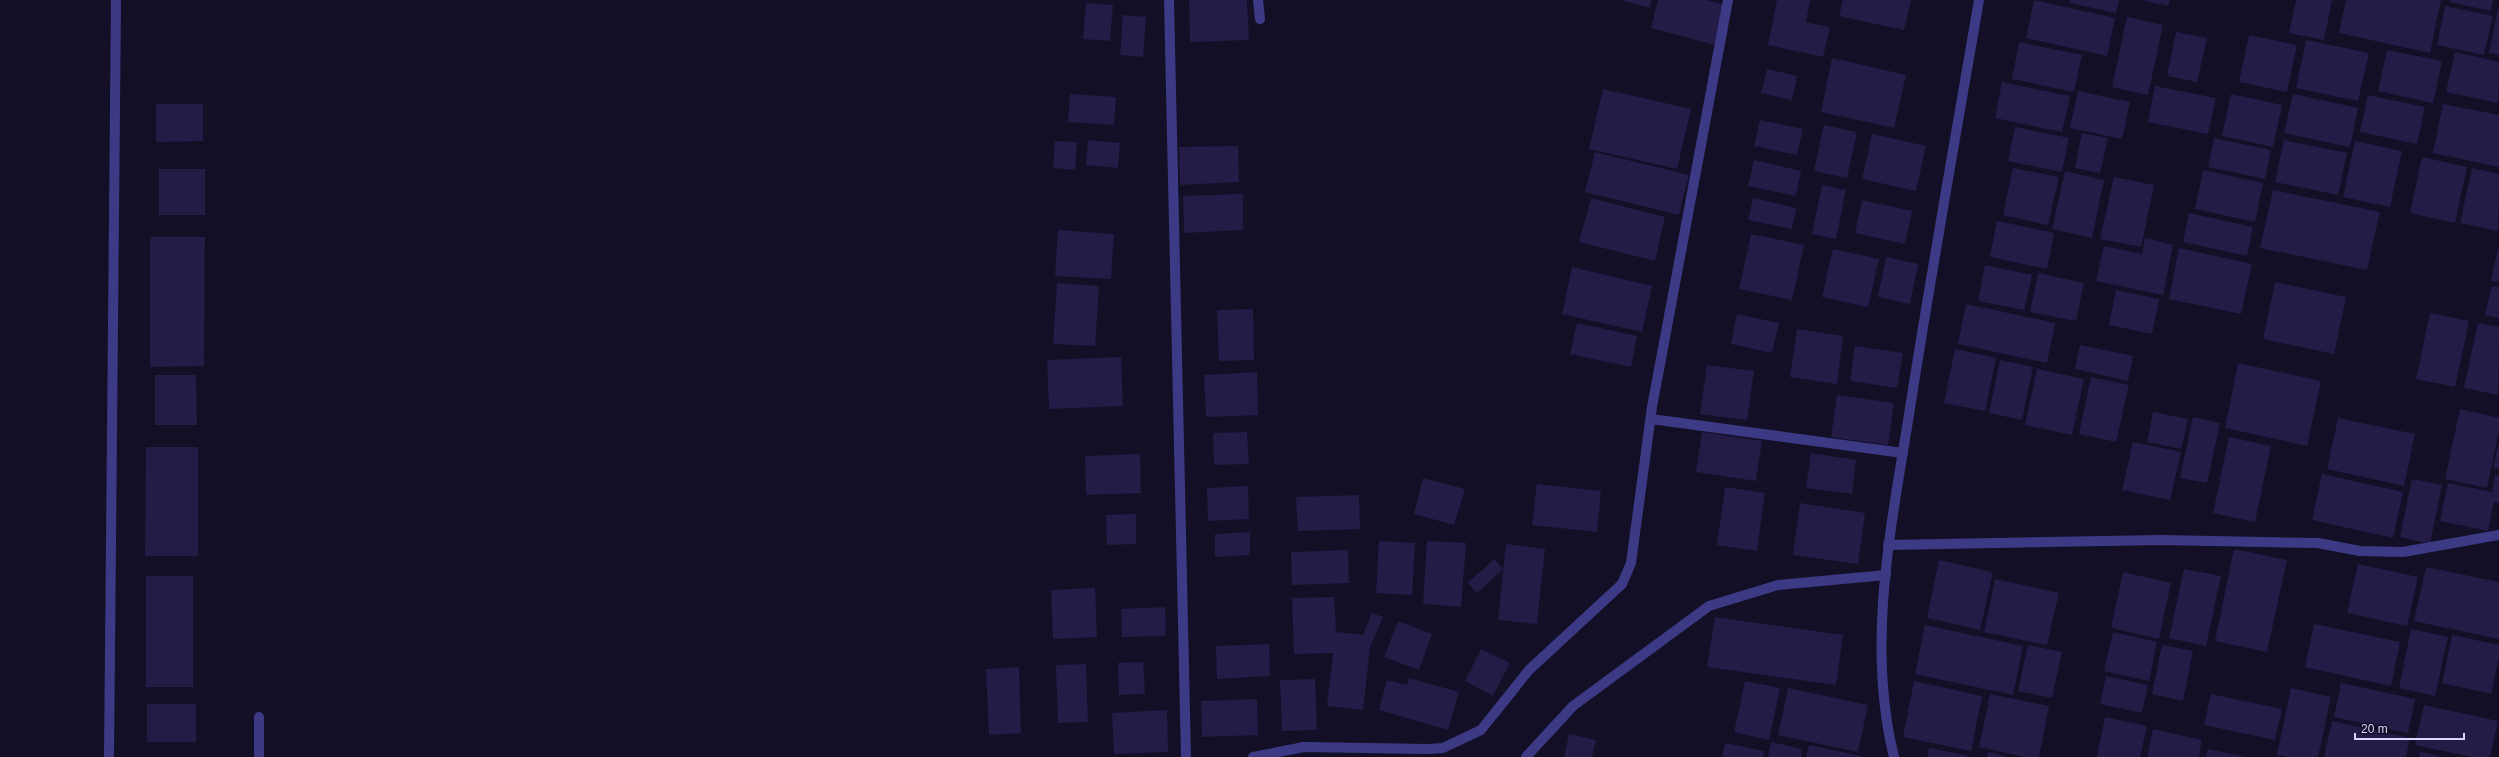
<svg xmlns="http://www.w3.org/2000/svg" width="2499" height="757" viewBox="0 0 2499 757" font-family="Arial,sans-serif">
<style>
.building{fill:#241b47}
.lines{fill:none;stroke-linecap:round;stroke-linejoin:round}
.minor{stroke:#3d3a85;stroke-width:10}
</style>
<rect width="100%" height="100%" fill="#130f26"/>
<g class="building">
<path d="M1189,0H1247L1249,40L1190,42Z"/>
<path d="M1620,0H1652L1650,8Z"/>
<path d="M1658,0H1706L1725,5L1715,45L1651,28Z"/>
<path d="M1777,0H1810L1806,22L1830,27L1823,57L1768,45Z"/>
<path d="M1843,0H1911L1904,30L1839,16Z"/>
<path d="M2034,0L2115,18L2107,56L2026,38Z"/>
<path d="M2070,0H2119L2116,13L2070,3Z"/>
<path d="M2142,0H2170L2168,6Z"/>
<path d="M2296,0H2332L2324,40L2289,33Z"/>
<path d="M2346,0H2441L2430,53L2339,33Z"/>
<path d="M2450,0H2493L2491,11L2449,2Z"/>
<path d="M1086,3L1113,5L1110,41L1083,39Z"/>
<path d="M2445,6L2493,16L2484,55L2437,45Z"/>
<path d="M2498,9H2499V55L2489,53Z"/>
<path d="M1123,15L1146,17L1143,57L1120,55Z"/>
<path d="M2127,17L2163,25L2148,95L2112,87Z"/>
<path d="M2176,32L2207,38L2197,82L2167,76Z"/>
<path d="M2249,35L2297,45L2287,92L2239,82Z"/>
<path d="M2306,40L2369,53L2358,101L2296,88Z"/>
<path d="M2019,42L2082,55L2074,92L2012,79Z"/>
<path d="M2387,50L2442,61L2433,103L2378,91Z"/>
<path d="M2455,52L2499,62L2498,103L2446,92Z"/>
<path d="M1832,58L1906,75L1894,128L1821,112Z"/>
<path d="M1767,69L1797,76L1792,100L1761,93Z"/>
<path d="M2002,82L2070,96L2062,132L1995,118Z"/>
<path d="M2155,86L2216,98L2208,134L2148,122Z"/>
<path d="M1603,89L1691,109L1677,169L1589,149Z"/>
<path d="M2078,91L2130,102L2122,139L2070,128Z"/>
<path d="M1070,94L1116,97L1114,125L1068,122Z"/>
<path d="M2231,94L2282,105L2273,147L2222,136Z"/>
<path d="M2293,94L2358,108L2350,147L2284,133Z"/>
<path d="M2368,95L2425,107L2417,144L2360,132Z"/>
<path d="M156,104H203V141L156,142Z"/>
<path d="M2443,104L2499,115V167L2433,153Z"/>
<path d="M1760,120L1803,129L1797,155L1754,146Z"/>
<path d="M1824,125L1857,132L1847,178L1814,171Z"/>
<path d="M2015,127L2069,138L2062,172L2008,161Z"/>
<path d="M2082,133L2108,138L2100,173L2075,168Z"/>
<path d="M1872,134L1926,146L1916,191L1862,179Z"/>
<path d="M2214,138L2271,150L2265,179L2208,167Z"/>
<path d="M1088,140L1120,143L1118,168L1086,165Z"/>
<path d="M2284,140L2347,153L2338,195L2275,182Z"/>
<path d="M1055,141L1077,142L1075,170L1053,168Z"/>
<path d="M2355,141L2402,151L2390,207L2343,197Z"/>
<path d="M1238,146L1239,182L1180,185L1179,147Z"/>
<path d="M1595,152L1689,175L1679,215L1585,192Z"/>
<path d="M2422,157L2467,167L2455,223L2410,213Z"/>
<path d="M1754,160L1801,171L1796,196L1748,186Z"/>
<path d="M2013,168L2059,177L2048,225L2003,215Z"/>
<path d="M2472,168L2499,174L2498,231L2460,223Z"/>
<rect x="159" y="169" width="46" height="46"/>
<path d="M2203,170L2263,183L2255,222L2195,209Z"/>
<path d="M2065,171L2104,180L2092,238L2052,229Z"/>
<path d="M2114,177L2154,185L2141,247L2100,239Z"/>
<path d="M1822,185L1846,190L1836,239L1812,234Z"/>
<path d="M2273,190L2380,212L2367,270L2260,248Z"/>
<path d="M1243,194V230L1184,233L1183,196Z"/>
<path d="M1591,198L1665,217L1655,261L1579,242Z"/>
<path d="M1753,198L1796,208L1792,229L1748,220Z"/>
<path d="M1862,200L1912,211L1905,244L1855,233Z"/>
<path d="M2189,213L2253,227L2247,256L2183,242Z"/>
<path d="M1997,221L2054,233L2047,269L1990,257Z"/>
<path d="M1058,230L1114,234L1111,279L1055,276Z"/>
<path d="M1751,234L1804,245L1792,300L1739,289Z"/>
<path d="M150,237H205L204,366L150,367Z"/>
<path d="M2145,238L2173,245L2163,295L2096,281L2104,246L2142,254Z"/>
<path d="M2179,248L2252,264L2241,314L2169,299Z"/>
<path d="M2498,248H2499V282L2491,281Z"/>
<path d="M1833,249L1879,259L1868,307L1822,297Z"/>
<path d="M1886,257L1918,264L1910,304L1878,297Z"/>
<path d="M1985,265L2032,275L2024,310L1978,301Z"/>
<path d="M1572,267L1652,286L1642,332L1562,314Z"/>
<path d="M2038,273L2084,283L2076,321L2030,312Z"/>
<path d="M2275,282L2346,297L2334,354L2263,339Z"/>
<path d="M1057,283L1099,286L1095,346L1053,344Z"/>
<path d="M2492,286L2499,287V318L2485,315Z"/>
<path d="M2116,290L2159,299L2152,334L2109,325Z"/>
<path d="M1966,304L2055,323L2047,363L1958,344Z"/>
<path d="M1253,309L1254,360L1219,361L1217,310Z"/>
<path d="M2430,313L2469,321L2455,387L2416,379Z"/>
<path d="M1737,314L1779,323L1772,353L1731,344Z"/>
<path d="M1577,323L1637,336L1631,367L1570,354Z"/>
<path d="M2478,323L2499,327L2498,395L2464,388Z"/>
<path d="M1797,329L1843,336L1837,384L1790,377Z"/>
<path d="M2080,345L2133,356L2128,381L2075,369Z"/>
<path d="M1855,346L1903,353L1897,388L1850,381Z"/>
<path d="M1955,349L1996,358L1985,411L1944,403Z"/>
<path d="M1121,357L1123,406L1049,409L1047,360Z"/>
<path d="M2000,360L2033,367L2022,420L1989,413Z"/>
<path d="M2238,363L2321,381L2307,446L2225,428Z"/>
<path d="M1707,365L1754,371L1747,420L1700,414Z"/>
<path d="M2037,369L2084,379L2072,435L2025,425Z"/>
<path d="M1257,372L1258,415L1206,417L1204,375Z"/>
<path d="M155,375H196L197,425H155Z"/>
<path d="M2091,377L2129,385L2116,442L2079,434Z"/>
<path d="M1837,395L1894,403L1888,445L1831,437Z"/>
<path d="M2460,409L2499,418V431L2487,488L2445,479Z"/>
<path d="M2153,412L2188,419L2181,449L2147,442Z"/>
<path d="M2193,417L2220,423L2207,483L2180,478Z"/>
<path d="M2338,418L2415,434L2404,486L2327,469Z"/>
<path d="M1247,432L1249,464L1214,465L1213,433Z"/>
<path d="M1702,432L1762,441L1756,481L1696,472Z"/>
<path d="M2229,437L2271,446L2255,522L2213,513Z"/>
<path d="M2133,442L2181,452L2170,500L2122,490Z"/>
<path d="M2498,445L2499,446V469L2493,468Z"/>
<path d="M146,447H198V556H145Z"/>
<path d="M1811,453L1856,460L1852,494L1806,488Z"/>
<path d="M1140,454L1141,493L1086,495L1085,456Z"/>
<path d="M2322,474L2403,492L2393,538L2312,520Z"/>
<path d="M2495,475L2499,476V503L2494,502L2488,531L2440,521L2448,483L2492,492Z"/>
<path d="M1423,478L1465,489L1454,525L1414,514Z"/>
<path d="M2412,479L2442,485L2430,544L2400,537Z"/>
<path d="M1537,484L1601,491L1597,532L1532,525Z"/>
<path d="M1248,486L1249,519L1208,521L1207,488Z"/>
<path d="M1725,487L1765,493L1757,551L1717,545Z"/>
<path d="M1359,495L1360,529L1298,531L1296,497Z"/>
<path d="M1800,503L1865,513L1858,564L1793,555Z"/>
<path d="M1136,514V544L1107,545L1106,515Z"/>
<path d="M1250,532V555L1215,557V534Z"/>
<path d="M1379,541L1415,543L1412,595L1376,593Z"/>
<path d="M1427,541L1466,543L1461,607L1423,604Z"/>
<path d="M1506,544L1545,549L1537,624L1498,620Z"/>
<path d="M2234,549L2287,560L2267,652L2215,641Z"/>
<path d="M1348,550L1349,583L1292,585L1291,552Z"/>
<path d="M1494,559L1503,569L1477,593L1468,583Z"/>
<path d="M1939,560L1993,572L1980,630L1927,618Z"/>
<path d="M2358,564L2418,577L2407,626L2347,613Z"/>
<path d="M2426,567L2499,582V639L2414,621Z"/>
<path d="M2184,569L2221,576L2206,646L2169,638Z"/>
<path d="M2123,572L2171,583L2159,639L2111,628Z"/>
<rect x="146" y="576" width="47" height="111"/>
<path d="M1995,579L2059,593L2047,645L1984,632Z"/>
<path d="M1095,588L1097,637L1053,639L1051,590Z"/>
<path d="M1334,597L1336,632L1363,635L1372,613L1383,617L1370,647L1363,710L1327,706L1333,653L1294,654L1292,598Z"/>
<path d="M1165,607L1166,636L1122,637L1121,609Z"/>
<path d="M1715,617L1843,635L1836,685L1707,667Z"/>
<path d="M1398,621L1432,634L1419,670L1384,657Z"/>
<path d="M2314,624L2400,642L2391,686L2305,667Z"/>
<path d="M1925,625L2023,646L2013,695L1915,674Z"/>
<path d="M2411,629L2448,637L2435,696L2399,688Z"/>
<path d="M2113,632L2157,642L2149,681L2104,671Z"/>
<path d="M2452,635L2499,645V657L2491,694L2442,683Z"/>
<path d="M1269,644L1270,676L1217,679L1216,646Z"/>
<path d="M2028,645L2062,652L2052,698L2018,691Z"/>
<path d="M2162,645L2193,651L2183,701L2152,694Z"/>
<path d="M1481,649L1510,663L1493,696L1465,681Z"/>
<path d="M1143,662L1145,694L1119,695L1118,663Z"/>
<path d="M1086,664L1088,722L1058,723L1056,665Z"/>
<path d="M1019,667L1021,733L989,735L986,669Z"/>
<path d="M2106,676L2148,685L2142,713L2100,704Z"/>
<path d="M1409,678L1459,692L1448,730L1379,710L1387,680L1407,685Z"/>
<path d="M1315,679L1317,730L1282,731L1280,680Z"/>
<path d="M1745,681L1780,688L1769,740L1734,732Z"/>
<path d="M1914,681L1982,696L1971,751L1903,737Z"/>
<path d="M2341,683L2415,699L2408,733L2334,717Z"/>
<path d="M1788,688L1868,705L1858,752L1778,735Z"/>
<path d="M2291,688L2331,697L2318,757H2289L2277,755Z"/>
<path d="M1990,694L2049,706L2039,757H2024L1979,747Z"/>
<path d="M2211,694L2282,709L2275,740L2204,725Z"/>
<path d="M1257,699L1258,735L1202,737L1201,701Z"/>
<rect x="147" y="704" width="49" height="38"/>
<path d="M2424,705L2498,721L2490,757H2472L2415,745Z"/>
<path d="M1167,710L1168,752L1114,754L1112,713Z"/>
<path d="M2105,717L2147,726L2140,757H2097Z"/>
<path d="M2332,721L2410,738L2406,757H2324Z"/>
<path d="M2153,729L2202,740L2199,757H2147Z"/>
<path d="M1569,734L1596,740L1592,757H1564Z"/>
<path d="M1771,742L1802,749L1801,757H1768Z"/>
<path d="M1725,743L1764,751L1763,757H1722Z"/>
<path d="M1809,745L1861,756V757H1806Z"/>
<path d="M1929,748L1969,756V757H1927Z"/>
<path d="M2208,749L2242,756V757H2206Z"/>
<path d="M1988,752L2006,756V757H1987Z"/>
<path d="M2420,752L2439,756V757H2419Z"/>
</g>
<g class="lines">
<g class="minor">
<path d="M1169,0L1186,757"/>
<path d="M1258,0L1260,19"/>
<path d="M1651,419L1903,453"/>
<path d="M1888,545L2161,540L2318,543L2360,551L2403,552L2499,535"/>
<path d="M109,757L116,0"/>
<path d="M259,757V717"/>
<path d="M1253,757L1304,747L1428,749L1443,748L1481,730L1529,670L1622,584L1631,563L1652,407L1728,0"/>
<path d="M1526,757L1573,706L1709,606L1778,585L1886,575"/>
<path d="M1894,757C1865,641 1893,518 1911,402C1932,268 1956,134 1979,0"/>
</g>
</g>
<path d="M2355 733v6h109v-6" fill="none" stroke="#d9d4ff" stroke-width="2"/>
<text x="2361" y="733" font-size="12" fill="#d9d4ff" stroke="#130f26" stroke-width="3" paint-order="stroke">20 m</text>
</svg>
